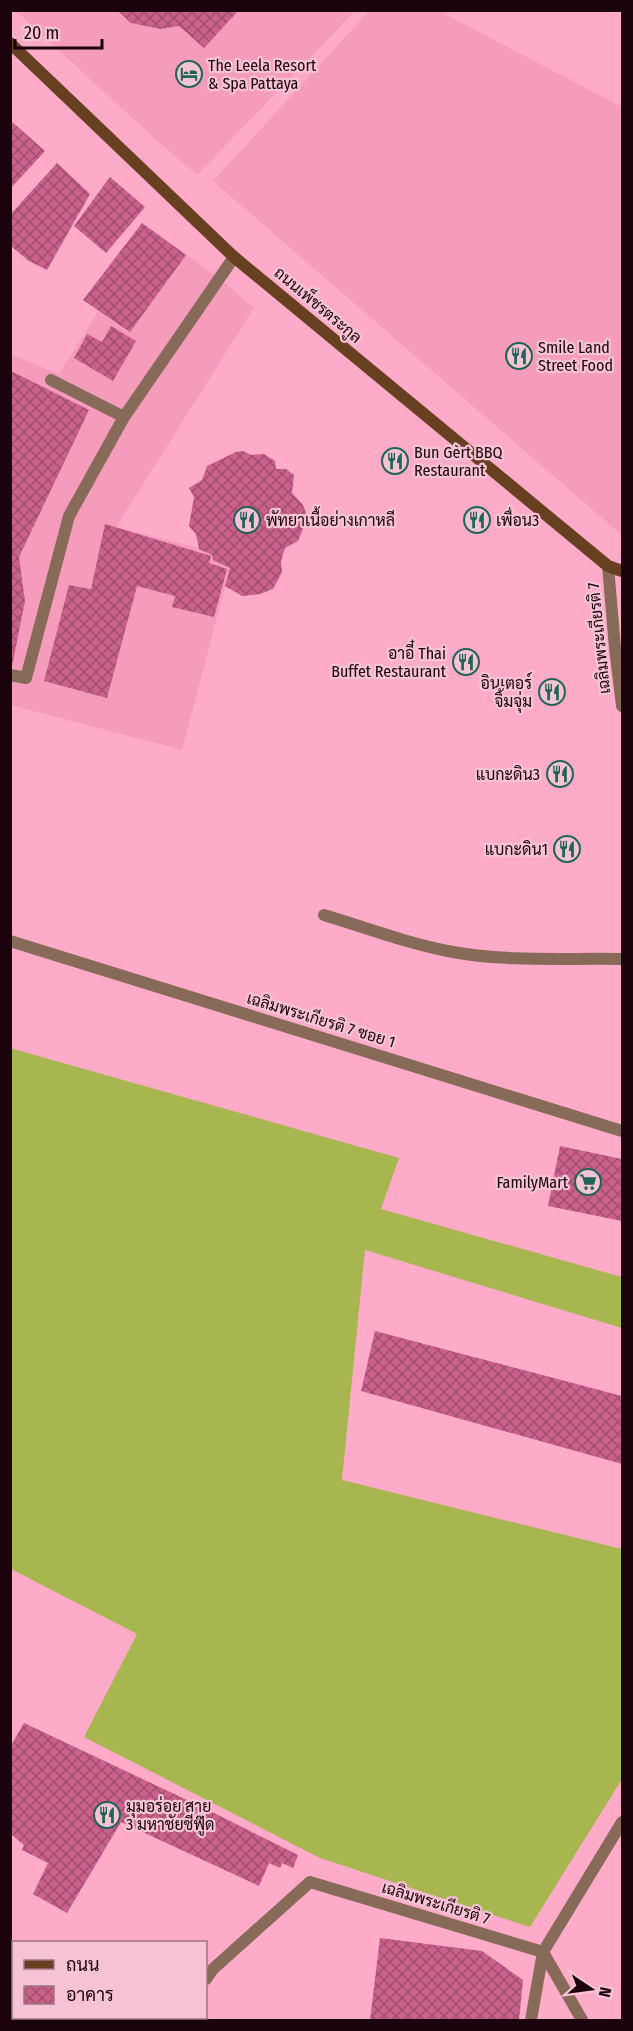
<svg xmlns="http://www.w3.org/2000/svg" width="633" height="2031" viewBox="0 0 633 2031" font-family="'Fira Sans Condensed',Sarabun,sans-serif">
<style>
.built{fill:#f59cbc}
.grass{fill:#a7b64f}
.building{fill:url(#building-cross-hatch)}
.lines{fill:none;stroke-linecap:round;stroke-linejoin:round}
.lane{stroke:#876b58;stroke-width:12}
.street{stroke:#876b58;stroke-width:12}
.secondary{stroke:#673f21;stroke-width:12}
.labels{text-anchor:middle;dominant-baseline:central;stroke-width:4.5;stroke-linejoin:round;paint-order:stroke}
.poi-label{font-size:16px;fill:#1b020c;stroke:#f6c3d4;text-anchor:start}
.street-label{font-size:16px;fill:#1b020c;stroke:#f6c3d4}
</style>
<defs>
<pattern id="building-cross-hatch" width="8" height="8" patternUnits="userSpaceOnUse" patternTransform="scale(1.5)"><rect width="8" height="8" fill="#c9618b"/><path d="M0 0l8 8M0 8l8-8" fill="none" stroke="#a24e70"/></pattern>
</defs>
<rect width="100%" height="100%" fill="#fdabc8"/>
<g class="built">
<path d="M16,11H355L197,175L153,137Z"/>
<path d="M369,11H439L622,107V533L617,531L213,181Z"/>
<path d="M142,223L219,278L254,308L116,527L195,547L212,555L213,560L230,568L182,750L11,705L10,354L59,374L99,310Z"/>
</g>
<path class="grass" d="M10,1048L399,1158L381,1209L622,1277V1328L365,1250L342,1480L622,1549V1779L530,1927L320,1858L84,1737L137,1634L11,1569Z"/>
<g class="building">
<path d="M117,10H239L204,48L179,26L160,29L131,23Z"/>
<path d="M10,120L45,151L10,189Z"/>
<path d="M57,163L90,194L47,270L29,261L12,247L10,215Z"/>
<path d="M110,177L145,207L106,253L74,226Z"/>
<path d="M142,223L186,255L130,332L83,300Z"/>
<path d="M111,326L136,341L113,381L74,358L87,334L102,342Z"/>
<path d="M11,371L89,410L19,557L25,601L12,666Z"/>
<path d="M243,451L251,455L264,454L275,461L276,469H286L294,475L292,493L303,505L306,513L304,526L298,541L285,548L281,561L282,572L273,589L260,594L242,596L225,586L230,568L213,560L212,555L199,549L196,534L189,526L194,497L189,488L202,480L207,466L236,452Z"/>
<path d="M105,524L211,556L209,563L227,569L214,617L172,607L175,596L137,586L107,698L44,681L69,585L91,589Z"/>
<path d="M560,1146L622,1159V1221L548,1206Z"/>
<path d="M375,1331L622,1396V1464L361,1391Z"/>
<path d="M24,1723L206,1809L298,1855L293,1868L282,1863L280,1868L269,1863L259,1886L121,1822L67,1913L33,1894L48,1863L22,1850L24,1845L13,1836L10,1830V1747Z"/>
<path d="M380,1938L482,1951L523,1980L519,2020H370Z"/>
<path d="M10,1942L14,1944V2009L10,2014Z"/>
</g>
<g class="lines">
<g class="lane">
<path d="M51,380L124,417"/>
<path d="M10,675L26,678L69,516L124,417L234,257"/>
<path d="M324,915C367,928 409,944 453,952C508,962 566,958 622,959"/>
</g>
<g class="street">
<path d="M608,566L615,648L622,706"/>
<path d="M10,941L622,1131"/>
<path d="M206,1979L213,1969L310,1882L543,1952L622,1822"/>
<path d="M175,2020L177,2018"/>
<path d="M531,2020L543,1952L582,2020"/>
</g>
<path class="secondary" d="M10,43L234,257L608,566L622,571"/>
</g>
<defs>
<symbol id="hotel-ring" viewBox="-11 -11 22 22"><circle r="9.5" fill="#f6c3d4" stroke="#1f6456" stroke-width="1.5"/><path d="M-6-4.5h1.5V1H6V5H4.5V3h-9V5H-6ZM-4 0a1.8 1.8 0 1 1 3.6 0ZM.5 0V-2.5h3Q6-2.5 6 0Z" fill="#1f6456"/></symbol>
<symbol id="restaurant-ring" viewBox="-11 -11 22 22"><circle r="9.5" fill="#f6c3d4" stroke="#1f6456" stroke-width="1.5"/><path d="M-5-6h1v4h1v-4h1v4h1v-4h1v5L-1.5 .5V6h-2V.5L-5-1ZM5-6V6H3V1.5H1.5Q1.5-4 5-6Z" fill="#1f6456"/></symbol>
<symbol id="supermarket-ring" viewBox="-11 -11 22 22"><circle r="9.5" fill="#f6c3d4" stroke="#1f6456" stroke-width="1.5"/><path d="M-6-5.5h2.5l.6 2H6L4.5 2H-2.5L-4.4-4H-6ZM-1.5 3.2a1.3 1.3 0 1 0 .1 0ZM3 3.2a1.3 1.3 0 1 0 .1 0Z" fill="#1f6456"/></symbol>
</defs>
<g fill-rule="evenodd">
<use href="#hotel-ring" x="174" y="59" width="30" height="30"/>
<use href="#restaurant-ring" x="504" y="341" width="30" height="30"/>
<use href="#restaurant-ring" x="380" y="446" width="30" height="30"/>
<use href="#restaurant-ring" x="232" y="505" width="30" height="30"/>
<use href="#restaurant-ring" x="462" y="505" width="30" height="30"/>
<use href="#restaurant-ring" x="451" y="647" width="30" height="30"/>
<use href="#restaurant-ring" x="537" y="677" width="30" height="30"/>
<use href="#restaurant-ring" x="545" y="759" width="30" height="30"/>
<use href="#restaurant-ring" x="552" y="834" width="30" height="30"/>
<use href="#supermarket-ring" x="573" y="1167" width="30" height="30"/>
<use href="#restaurant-ring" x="92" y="1800" width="30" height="30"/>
</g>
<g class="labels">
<g class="poi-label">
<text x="208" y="65">The Leela Resort<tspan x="208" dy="18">&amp; Spa Pattaya</tspan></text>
<text x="538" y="347">Smile Land<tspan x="538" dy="18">Street Food</tspan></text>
<text x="414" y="452">Bun Gèrt BBQ<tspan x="414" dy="18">Restaurant</tspan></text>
<text x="266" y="520">พัทยาเนื้อย่างเกาหลี</text>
<text x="496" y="520">เพื่อน3</text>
<text x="446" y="653" text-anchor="end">อาอี๋ Thai<tspan x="446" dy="18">Buffet Restaurant</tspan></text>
<text x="532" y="683" text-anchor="end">อินเตอร์<tspan x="532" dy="18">จิ้มจุ่ม</tspan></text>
<text x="540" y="774" text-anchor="end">แบกะดิน3</text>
<text x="548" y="849" text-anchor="end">แบกะดิน1</text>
<text x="568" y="1182" text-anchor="end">FamilyMart</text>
<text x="126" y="1806">มุมอร่อย สาย<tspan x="126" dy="18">3 มหาชัยซีฟู๊ด</tspan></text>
</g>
<g class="street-label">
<text transform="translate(318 305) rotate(40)">ถนนเพ็ชรตระกูล</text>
<text transform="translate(599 638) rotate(-96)">เฉลิมพระเกียรติ 7</text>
<text transform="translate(321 1020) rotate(17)">เฉลิมพระเกียรติ 7 ซอย 1</text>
<text transform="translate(436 1903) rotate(17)">เฉลิมพระเกียรติ 7</text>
</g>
</g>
<rect width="633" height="2031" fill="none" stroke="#1b020c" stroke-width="24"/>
<rect x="12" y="1941" width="195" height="78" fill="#f6c3d4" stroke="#9e7684" stroke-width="1.5"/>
<rect x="24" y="1960" width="30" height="9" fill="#673f21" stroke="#9e7684" stroke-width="1.5"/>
<text x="66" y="1971" font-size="18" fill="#1b020c">ถนน</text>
<rect x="24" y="1986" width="30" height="18" fill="url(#building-cross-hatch)" stroke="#9e7684" stroke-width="1.5"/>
<text x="66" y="2001" font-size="18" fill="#1b020c">อาคาร</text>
<g transform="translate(591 1989) rotate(103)" stroke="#f6c3d4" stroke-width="4.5" paint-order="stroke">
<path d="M0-4.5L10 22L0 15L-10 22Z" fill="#1b020c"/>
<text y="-9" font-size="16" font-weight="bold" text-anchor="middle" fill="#1b020c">N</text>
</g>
<path d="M15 39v9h87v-9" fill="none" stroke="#1b020c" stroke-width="3"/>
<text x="24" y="39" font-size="18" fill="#1b020c" stroke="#f6c3d4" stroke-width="4.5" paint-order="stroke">20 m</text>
</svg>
